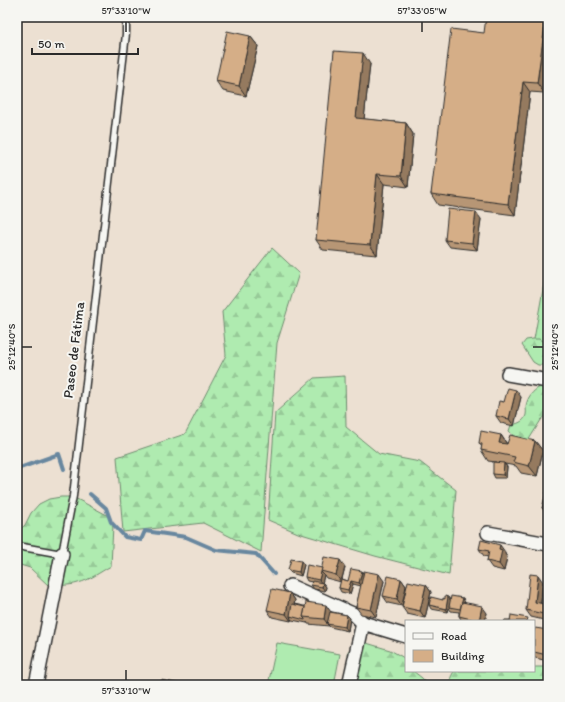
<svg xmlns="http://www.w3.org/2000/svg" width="565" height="702" viewBox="0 0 565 702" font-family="Itim,sans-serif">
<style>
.grass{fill:#afebb0;stroke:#6d8b6e}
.forest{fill:url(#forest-firs);stroke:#6d8b6e}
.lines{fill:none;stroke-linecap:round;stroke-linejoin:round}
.stream{stroke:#68879f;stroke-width:4}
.lane-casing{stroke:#2b2b2b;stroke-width:9}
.street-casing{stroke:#2b2b2b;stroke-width:16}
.lane{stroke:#f6f6f2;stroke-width:6}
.street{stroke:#f6f6f2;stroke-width:13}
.wall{fill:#b79674;stroke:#2b2b2b}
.shaded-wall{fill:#957a5e;stroke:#2b2b2b}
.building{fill:#d5ae87;stroke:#2b2b2b}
.ticks{fill:none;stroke:#2b2b2b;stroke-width:1.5}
.labels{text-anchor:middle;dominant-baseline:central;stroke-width:4;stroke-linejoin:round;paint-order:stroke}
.street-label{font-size:14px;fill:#2b2b2b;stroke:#f6f6f2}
.neatline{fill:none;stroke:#2b2b2b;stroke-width:1.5}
.ticks-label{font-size:10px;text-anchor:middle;fill:#2b2b2b}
</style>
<defs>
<pattern id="forest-firs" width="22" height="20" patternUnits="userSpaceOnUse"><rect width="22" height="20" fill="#afebb0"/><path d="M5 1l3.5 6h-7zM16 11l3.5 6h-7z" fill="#97ca98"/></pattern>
</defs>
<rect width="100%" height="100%" fill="#ece0d2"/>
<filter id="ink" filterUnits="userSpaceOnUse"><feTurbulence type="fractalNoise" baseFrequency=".025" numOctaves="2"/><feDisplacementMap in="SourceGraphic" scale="8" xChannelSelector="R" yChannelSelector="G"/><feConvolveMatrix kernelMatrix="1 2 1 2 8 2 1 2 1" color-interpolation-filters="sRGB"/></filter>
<g filter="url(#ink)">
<g class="grass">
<path d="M545,278L548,279V359L531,356Z"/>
<path d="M277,643L340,654L334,685H268Z"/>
</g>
<g class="forest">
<path d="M272,248L299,273L277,343L261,552L203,523L123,532L117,457L185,434L226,355L222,312Z"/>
<path d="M533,339H539L548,345V365H538L533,362L522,345L526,340Z"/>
<path d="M345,376L346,427L379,454L420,462L456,490L449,575L375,556L298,533L268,520L275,413L314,378Z"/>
<path d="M542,386L548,388V414L541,420L528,441H518L509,431L511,425C517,424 524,422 526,415C527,411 525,406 527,402C529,395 535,389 542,386Z"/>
<path d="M61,497H73L107,515L113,525L111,566C100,572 90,580 78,583C69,586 58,585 49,586L30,568L17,564V532L25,525L31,513L39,504L49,499Z"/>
<path d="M363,642L390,650L406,659V671H413L422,678L428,685H349L348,651Z"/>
<path d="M534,667H548V685H449L451,677L454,671H534Z"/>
</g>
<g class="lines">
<g class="stream">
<path d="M17,469L59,454L64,469"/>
<path d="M90,494L106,508L111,522L125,537L141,540L145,531L186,537L216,550L256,554L274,574"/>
</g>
<defs>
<path id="lane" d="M17,546L62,554L73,496L126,34V17"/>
<g id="street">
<path d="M508,374L548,381"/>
<path d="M488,533L548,544"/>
<path d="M290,586L355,615L363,623L406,636"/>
<path d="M36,685L62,554"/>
<path d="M349,685L363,623"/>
</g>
</defs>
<use href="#lane" class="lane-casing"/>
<use href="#street" class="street-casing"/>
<use href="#lane" class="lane"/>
<use href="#street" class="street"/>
</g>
<g class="wall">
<path d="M548,17V68L544,93L530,92L515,215L438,205L431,194L484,33Z"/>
<path d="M250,36L258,46L246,96L223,91L216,81Z"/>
<path d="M370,64L364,119L406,123L413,134L408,187L384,184L377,255L323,250L316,240Z"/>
<path d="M481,219L477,250L450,247L445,240Z"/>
<path d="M521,397L514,426L501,423L496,416L504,402Z"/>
<path d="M501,435L507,444L535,441L543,451L537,476L521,473L516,466L505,464L507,467L506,478H495L493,474L496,462L488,461L481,450L482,447L479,443Z"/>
<path d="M548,489V515L542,508Z"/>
<path d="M479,549L505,552V554L507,557L504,571L492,568L487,561L488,557L484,556Z"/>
<path d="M304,565L301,576L291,573L288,570Z"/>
<path d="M345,567L342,579L348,581L364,574L384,581L376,617L361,614L356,607L361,586L353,584L350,594L341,592L339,588L341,582L326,578L324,575L322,583H323L326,587L325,591L314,589L311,585L312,582L307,581L305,577L322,568Z"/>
<path d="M401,579L406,586L402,606L388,603L383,596Z"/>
<path d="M543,582L541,603L548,605V621L531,617L526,610Z"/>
<path d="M426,585L431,592L425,618L407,614L402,607Z"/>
<path d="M290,593L295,600L294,604L347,615L350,618L348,631L330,627L329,626L308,624L307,622V623L292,620L291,619V621L272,617L267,610Z"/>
<path d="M463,598L465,603L487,613L485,621H462L459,616V612L451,611L449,608L448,612L431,609L429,605L443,600H450Z"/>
<path d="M548,630V661L535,658L534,657V632Z"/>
</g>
<g class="shaded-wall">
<path d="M546,17H548V68L544,93L537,83Z"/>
<path d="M250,36L258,46L246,96L239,86Z"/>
<path d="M363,53L370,64L363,129L356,118Z"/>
<path d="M523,82L530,92L515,215L508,204Z"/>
<path d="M406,123L413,134L408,187L401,176Z"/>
<path d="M377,174L384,184L377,255L370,245Z"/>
<path d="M476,212L481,219L477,250L472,243Z"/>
<path d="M516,390L521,397L514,426L509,419Z"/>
<path d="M501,435L508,446L499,443Z"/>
<path d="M535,441L543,451L537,476L529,466Z"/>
<path d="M504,463L507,467L506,478L503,475Z"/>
<path d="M500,545L505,552V554L507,557L504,571L499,564V549Z"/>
<path d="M340,560L345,567L341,582L336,575Z"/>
<path d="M301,561L304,565L301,576L299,572Z"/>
<path d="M362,571L364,575L362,586L359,583Z"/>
<path d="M321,572L324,575L322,584L319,580Z"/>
<path d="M379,574L384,581L376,617L371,610Z"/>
<path d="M538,575L543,582L540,609L535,602Z"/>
<path d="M401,579L406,586L402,606L397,599Z"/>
<path d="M351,581L353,584L350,594L348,590Z"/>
<path d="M323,583L326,587L325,591L322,587Z"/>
<path d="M426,585L431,592L425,618L420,611Z"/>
<path d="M290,593L295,600L292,617L290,616L291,619V621L286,614Z"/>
<path d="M448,597L451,601L448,612L446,609Z"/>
<path d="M326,605L331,612L327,624L329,626L324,619Z"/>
<path d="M482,606L487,613L485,621H479Z"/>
<path d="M347,615L350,618L348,631L345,627Z"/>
</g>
<g class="building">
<path d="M486,17H546L537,83L523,82L508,204L431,194L451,29L484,33Z"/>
<path d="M227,31L250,36L239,86L216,81Z"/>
<path d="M334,51L363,53L356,118L406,123L401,176L377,174L370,245L316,240Z"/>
<path d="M448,209L476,212L472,243L445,240Z"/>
<path d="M508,388L516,390L509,419L496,416L499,401L504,402Z"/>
<path d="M481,431L501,435L499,443L507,444L510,435L535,441L529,466L513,462L515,457L481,450L482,444L479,443Z"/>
<path d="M493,462L504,463L503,475L493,474Z"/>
<path d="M547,489H548V509L542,508Z"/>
<path d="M481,540L500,545L499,549L502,550L499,564L487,561L489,551L479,549Z"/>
<path d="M324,557L340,560L336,575L321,571Z"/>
<path d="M291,559L301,561L299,572L288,570Z"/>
<path d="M307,565L322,568L319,580L305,577Z"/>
<path d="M351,569L362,571L359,583L351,581L348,590L339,588L341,579L348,581Z"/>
<path d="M364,571L379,574L371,610L356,607Z"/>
<path d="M530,574L538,575L535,602L548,605V615L526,610Z"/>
<path d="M388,576L401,579L397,599L383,596Z"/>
<path d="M312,581L323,583L322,587L311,585Z"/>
<path d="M408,581L426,585L420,611L402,607Z"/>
<path d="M272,589L290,593L286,614L267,610Z"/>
<path d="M445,596L448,597L446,609L429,605L431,597L443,600V598L445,599Z"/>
<path d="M451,596L463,598L460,609L449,607Z"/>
<path d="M306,602L326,605L324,619L303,617Z"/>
<path d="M462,602L482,606L479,621L459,616Z"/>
<path d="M292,604L305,607L303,617L305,619V620L290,616Z"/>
<path d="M330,612L347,615L345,627L327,624Z"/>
<path d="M511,615L528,618L527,621H510Z"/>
<path d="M505,620H510V621H504Z"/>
<path d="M535,628L548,630V652L547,655L534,652V632Z"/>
<path d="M161,680L185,685H160Z"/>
</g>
</g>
<path class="ticks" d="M126,22V32M422,22V32M22,347H32M533,347H543M126,670V680"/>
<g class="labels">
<g class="street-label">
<text transform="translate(74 350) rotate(-83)">Paseo de Fátima</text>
</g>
</g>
<rect width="565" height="702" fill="none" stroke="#f6f6f2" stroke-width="44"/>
<rect x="405" y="620" width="130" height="52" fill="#f6f6f2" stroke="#a5a5a2"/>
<rect x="413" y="633" width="20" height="6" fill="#f6f6f2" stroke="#a5a5a2"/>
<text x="441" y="640" font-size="12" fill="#2b2b2b">Road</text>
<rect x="413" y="650" width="20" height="12" fill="#d5ae87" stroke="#a5a5a2"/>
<text x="441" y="660" font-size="12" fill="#2b2b2b">Building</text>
<path d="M32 48v6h106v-6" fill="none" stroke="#2b2b2b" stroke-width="2"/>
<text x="38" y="48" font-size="12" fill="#2b2b2b" stroke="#f6f6f2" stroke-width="3" paint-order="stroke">50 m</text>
<rect x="22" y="22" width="521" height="658" class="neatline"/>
<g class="ticks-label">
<text x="126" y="14">57°33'10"W</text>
<text x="422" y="14">57°33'05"W</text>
<text transform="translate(11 347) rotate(-90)" y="4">25°12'40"S</text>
<text transform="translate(554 347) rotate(-90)" y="4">25°12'40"S</text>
<text x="126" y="694">57°33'10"W</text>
</g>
</svg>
